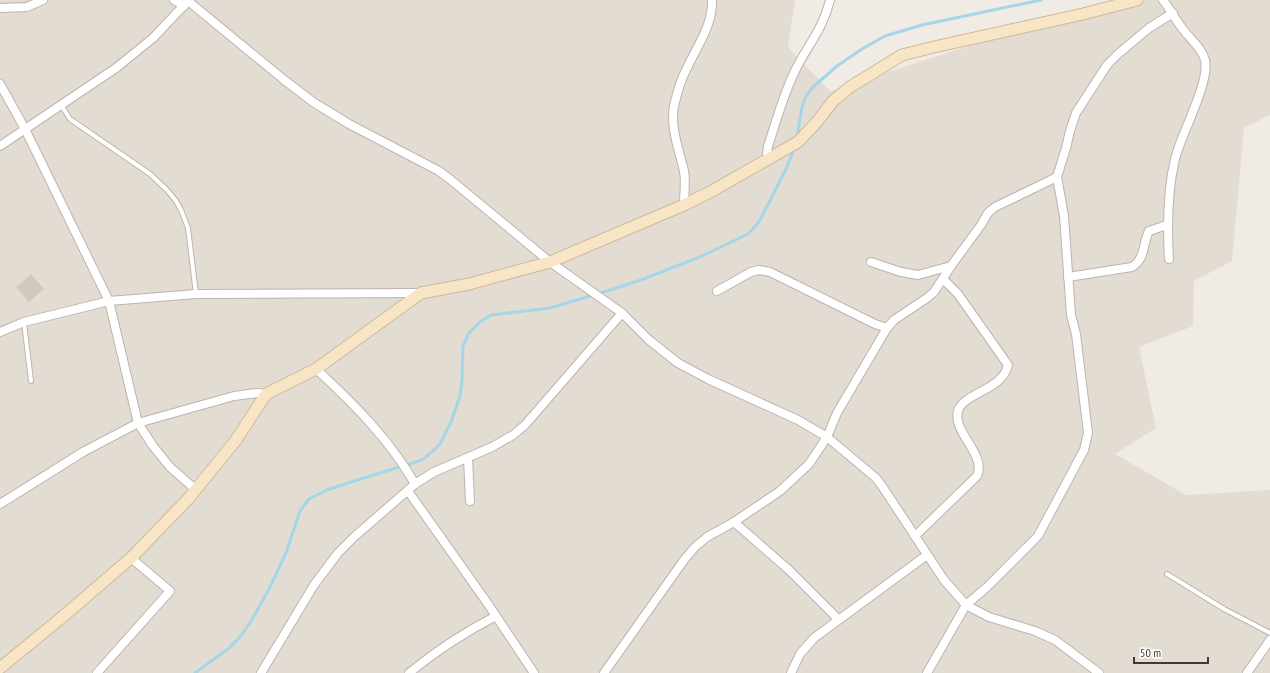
<svg xmlns="http://www.w3.org/2000/svg" width="1270" height="673" viewBox="0 0 1270 673" font-family="'PT Sans Narrow',sans-serif">
<style>
.residential{fill:#e3dcd2}
.lines{fill:none;stroke-linecap:round;stroke-linejoin:round}
.stream{stroke:#a5d6e7;stroke-width:3}
.building{fill:#d3c8be}
.lane-casing{stroke:#bdb4ab;stroke-width:6}
.street-casing{stroke:#bdb4ab;stroke-width:10}
.secondary-casing{stroke:#ceb99a;stroke-width:13}
.lane{stroke:#fff;stroke-width:4}
.street{stroke:#fff;stroke-width:8}
.secondary{stroke:#f8e5c5;stroke-width:11}
</style>
<rect width="100%" height="100%" fill="#f0ebe4"/>
<path class="residential" d="M0,0H795L788,47L830,91L1111,0H1270V115L1244,128L1232,261L1194,281L1193,326L1139,347L1156,428L1115,454L1186,495L1270,490V673H0Z"/>
<g class="lines">
<g class="stream">
<path d="M797,137L802,107L806,96L813,87L837,66L862,49L885,36L922,25L1041,0"/>
<path d="M195,673L228,649L240,637L250,623L269,589L286,553L300,511L309,499L327,490L351,482L419,461L425,458L440,444L451,422L460,396L462,380L463,346L469,333L480,322L491,315L550,308L607,291L641,280L702,256L748,234L759,222L787,167L794,148"/>
</g>
</g>
<path class="building" d="M31,274L44,289L29,302L16,287Z"/>
<g class="lines">
<defs>
<g id="lane">
<path d="M61,105L70,119L150,174L167,190L176,201L181,210L188,228L196,294"/>
<path d="M24,322L31,381"/>
<path d="M1167,574L1224,609L1270,633"/>
</g>
<g id="street">
<path d="M174,0L184,6"/>
<path d="M1163,0C1170,9 1175,19 1182,28C1189,38 1202,48 1205,60C1210,83 1181,134 1175,159C1167,192 1167,225 1169,259"/>
<path d="M188,1L283,79L313,102L349,124L439,171L451,180L550,262L622,313L649,340L678,363L708,379L798,420L827,437L876,478L882,486L944,580L966,605L989,617L1035,631L1055,640L1099,673"/>
<path d="M0,8L27,7L43,0"/>
<path d="M0,84L25,129L109,301L138,423L153,446L170,467L196,490"/>
<path d="M0,146L116,68L153,38L189,0"/>
<path d="M768,159L767,153L768,146C776,122 783,96 794,73C806,47 823,30 830,0"/>
<path d="M684,205C684,194 686,182 684,171C679,149 670,128 674,106C677,93 681,79 687,68C697,46 713,25 712,0"/>
<path d="M871,262L901,272L918,275L951,266"/>
<path d="M1068,277L1132,267C1146,258 1142,245 1149,231L1167,225"/>
<path d="M717,291L751,272L759,270L770,272L875,324L887,328"/>
<path d="M0,332L24,322L109,301L196,294L421,293"/>
<path d="M316,369C353,403 390,440 415,484"/>
<path d="M468,458L470,501"/>
<path d="M408,491L488,604L534,673"/>
<path d="M0,504L83,452L138,423L234,396L257,393L266,394"/>
<path d="M734,522L789,570L838,619"/>
<path d="M915,536L977,476C987,455 952,432 958,411C963,393 1003,390 1008,365L958,294L943,279"/>
<path d="M97,673L170,591L131,558"/>
<path d="M261,673L314,585L338,553L354,537L415,484L434,472L492,447L513,435L525,425L622,313"/>
<path d="M409,673C436,651 465,632 496,616"/>
<path d="M604,673L684,560L695,547L707,537L734,522L780,491L809,464L827,437L837,413L887,328L894,320L927,298L934,292L951,266L981,225L988,213L995,207L1057,177"/>
<path d="M791,673L800,654L814,638L927,555"/>
<path d="M927,673L966,605L987,587L1038,536L1084,450L1088,433L1076,334L1071,315L1064,216L1057,177L1066,148L1070,131L1076,113L1107,65L1118,54L1149,28L1173,13"/>
<path d="M1247,673L1270,640"/>
</g>
<path id="secondary" d="M0,668L60,619L131,558L189,498L236,440L266,394L316,369L421,293L469,284L550,262L684,205L712,191L798,142L816,123L833,101L850,87L902,55L934,47L1083,14L1137,0"/>
</defs>
<use href="#lane" class="lane-casing"/>
<use href="#street" class="street-casing"/>
<use href="#secondary" class="secondary-casing"/>
<use href="#lane" class="lane"/>
<use href="#street" class="street"/>
<use href="#secondary" class="secondary"/>
</g>
<path d="M1134 657v6h74v-6" fill="none" stroke="#413a34" stroke-width="2"/>
<text x="1140" y="657" font-size="12" fill="#413a34" stroke="#ffffff" stroke-width="3" paint-order="stroke">50 m</text>
</svg>
